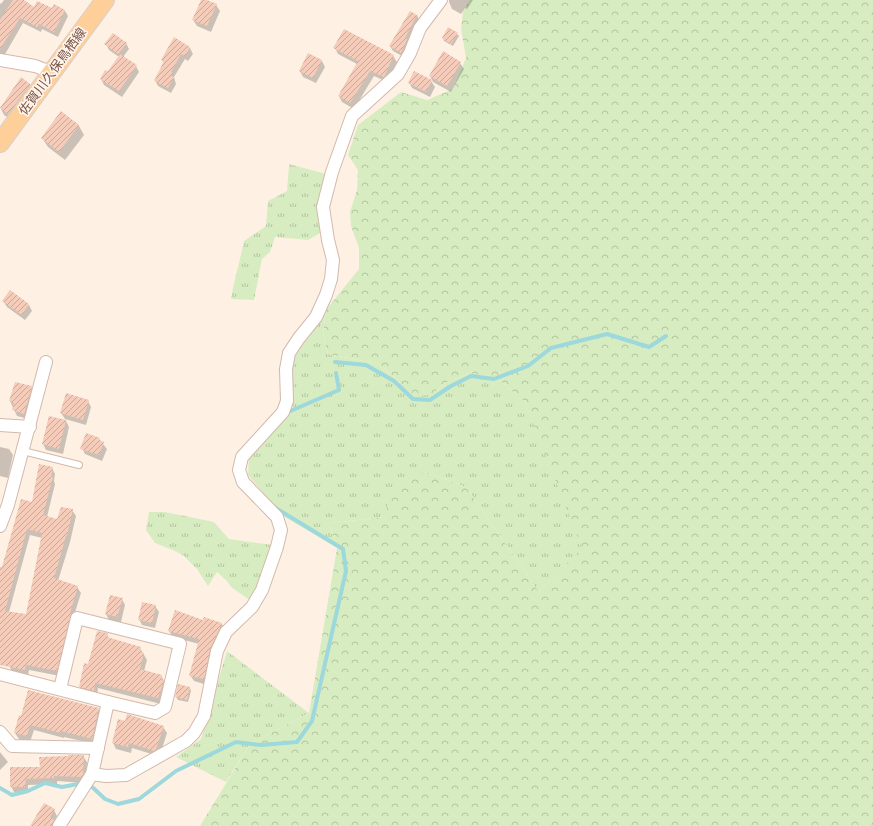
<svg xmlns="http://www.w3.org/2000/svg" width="873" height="826" viewBox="0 0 873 826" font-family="'Exo 2','Noto Sans JP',sans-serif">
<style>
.grass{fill:url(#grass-tufts)}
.forest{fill:url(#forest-crowns)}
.shadow{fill:#0003;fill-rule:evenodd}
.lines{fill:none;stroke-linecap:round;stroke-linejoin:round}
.stream{stroke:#9cd8dc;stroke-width:4}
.building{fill:url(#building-hatch);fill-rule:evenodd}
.lane-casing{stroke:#d2b9ab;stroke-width:8}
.street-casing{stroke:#d2b9ab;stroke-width:14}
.primary-casing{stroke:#d9cfcb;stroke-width:20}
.lane{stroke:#fff;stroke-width:6}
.street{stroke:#fff;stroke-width:12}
.primary{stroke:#ffcf9a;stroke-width:18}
.labels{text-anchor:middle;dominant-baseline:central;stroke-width:3.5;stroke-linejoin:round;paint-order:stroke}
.street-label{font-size:13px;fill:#785447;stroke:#fff5ec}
</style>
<defs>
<pattern id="grass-tufts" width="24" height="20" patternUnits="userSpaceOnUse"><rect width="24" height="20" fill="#d7edc1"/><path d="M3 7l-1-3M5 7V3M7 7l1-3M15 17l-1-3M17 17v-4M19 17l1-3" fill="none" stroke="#b3c39f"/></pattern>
<pattern id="forest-crowns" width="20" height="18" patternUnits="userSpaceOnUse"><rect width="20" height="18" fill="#d7edc1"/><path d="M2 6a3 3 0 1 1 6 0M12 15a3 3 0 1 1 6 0" fill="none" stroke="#b3c39f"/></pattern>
<pattern id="building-hatch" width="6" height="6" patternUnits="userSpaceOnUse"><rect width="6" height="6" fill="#f5cbb9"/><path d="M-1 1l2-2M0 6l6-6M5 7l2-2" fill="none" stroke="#cba798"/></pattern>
</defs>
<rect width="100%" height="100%" fill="#fef1e4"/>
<g class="grass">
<path d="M289,164L326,174L324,231L308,240L275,237L270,252L262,259L254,300L231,299C234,280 240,261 244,241L266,226L268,201L287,191Z"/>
<path d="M326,310L323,333L328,354L379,364L399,382L430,395L449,381L471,373L498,379L525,402L583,548L539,592L466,487L425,472L385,517L329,523L337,548L283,516L248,475L249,458L293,410L292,361Z"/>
<path d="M149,512H165L214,522L229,539L273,545L251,601L231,587L227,581L217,572L208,586L197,569L184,556L175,551L155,543L146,530Z"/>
<path d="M227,651L309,713L250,744L226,782L176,757L201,739Z"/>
</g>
<path class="forest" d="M470,0H873V826H200L250,744L309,713L337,548L329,523L385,517L389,492L425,472L466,487L539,592L582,548L525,402L498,379L471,373L449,381L430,395L415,396L379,364L328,354L323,333L326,310L359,269V248L351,226L350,212L357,190L358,170L348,155L358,125L401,92L427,100L453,89L466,58L461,29L463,11Z"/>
<g class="shadow">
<path d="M4,0H22L35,8L53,10L55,6L65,11L68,16L58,37L42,29L41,32L23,23L4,56H0V3L1,4Z"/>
<path d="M202,0L216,5L220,11L211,32L197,26L193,20Z"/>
<path d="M449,0H473L467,9L465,8L461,14L452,9L449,2Z"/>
<path d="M417,15L419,20L404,57L393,51L390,46Z"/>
<path d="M457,34L459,36L453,46L444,41L443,38Z"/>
<path d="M174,39L190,48L193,54L188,61L185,59L174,77L176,84L171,93L158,86L155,80L164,63L162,60Z"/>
<path d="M126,43L129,49L123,57L136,66L139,72L122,97L104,85L101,79L108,73L119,57L109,50L106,44Z"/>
<path d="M335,48L393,56L397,62L387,82L374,76L354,109L342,102L339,96L357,64L338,54Z"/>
<path d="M308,54L322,61L325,67L316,83L303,77L300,71Z"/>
<path d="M460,63L464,69L451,92L433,82L430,76Z"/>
<path d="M21,79L30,84L33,90L12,120L4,115L1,109Z"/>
<path d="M431,81L435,87L430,97L412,88L409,82Z"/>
<path d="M61,113L79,126L84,135L65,160L48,147L42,138Z"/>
<path d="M3,301L29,305L32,311L25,320L7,307Z"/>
<path d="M31,387L35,393L28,419L17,416L10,401Z"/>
<path d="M88,401L91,407L86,425L65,419L61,413Z"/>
<path d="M49,417L66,421L69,427L63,454L46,450L43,444Z"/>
<path d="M99,439L107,449L102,461L85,454L82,448Z"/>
<path d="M0,447L9,449L13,455L8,478L0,476Z"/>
<path d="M52,468L55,474L54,481L55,484L47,517L57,520L72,510L76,516L70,542L58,581L77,587L81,593L73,619L60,676L29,670L28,676L12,672L0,643V568H3L33,504ZM30,535L42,538L27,615L9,612Z"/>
<path d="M122,599L125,605L121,622L109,620L106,614Z"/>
<path d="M155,606L159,612L155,628L142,625L139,619Z"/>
<path d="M204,621L221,623L225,629L207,685L194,681L190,675L199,644L173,637L169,631Z"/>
<path d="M107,634L110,640L140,648L147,660L144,671L161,676L165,682L161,704L98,688L97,696L84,693L80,687L89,665Z"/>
<path d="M190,688L191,691L188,702L178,700L176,697Z"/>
<path d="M98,709L102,715L95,744L64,737V738L34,730L30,742L19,739L15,733L19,716Z"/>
<path d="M118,720L163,727L167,733L160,755L158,756L132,748L131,753L116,749L113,743Z"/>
<path d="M0,752L8,762L0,770Z"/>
<path d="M83,756L87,762L86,781L84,783L57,781V784L28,785V793L14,792L11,786L41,768Z"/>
<path d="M54,810L57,816L54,821L56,826H31Z"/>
</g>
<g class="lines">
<g class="stream">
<path d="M335,362L366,365L394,381L413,399L430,400L451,386L471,376L494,379L528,366L551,348L607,334L649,347L666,336"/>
<path d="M286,414L288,412L339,390L336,373"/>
<path d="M90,785L105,799L118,804L139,799L176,771L236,742L261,745L297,742L312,721L346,571L343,549L274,507"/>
<path d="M0,788L12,795L28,791L45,783L62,787L78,784"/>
</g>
</g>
<g class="building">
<path d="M13,0H24L34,7L37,1L52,8L54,4L65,10L54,32L39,24L37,27L20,18L0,49V20Z"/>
<path d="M201,0H207L217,4L207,26L192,20Z"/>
<path d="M410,11L417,15L405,38L407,39L401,53L389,46Z"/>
<path d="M448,27L458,33L451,44L442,38Z"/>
<path d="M344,29L394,55L384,77L370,71L350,103L338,96L358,61L333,48Z"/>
<path d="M113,33L127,43L118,54L104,44Z"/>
<path d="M174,37L190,47L185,56L181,54L171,72L173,73L171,76L174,77L168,88L154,81L164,61L161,60Z"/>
<path d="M443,51L461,62L447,86L429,76Z"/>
<path d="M308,53L322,60L313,78L299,71Z"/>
<path d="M120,54L137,65L119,91L100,79L105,70L108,71Z"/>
<path d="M414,71L432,80L426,92L408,83Z"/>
<path d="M21,77L30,84L8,114L0,108Z"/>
<path d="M61,111L79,125L59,152L41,138Z"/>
<path d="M10,290L29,304L22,315L2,301Z"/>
<path d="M15,382L32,386L24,414L12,410L14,403L9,401Z"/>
<path d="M66,393L89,400L83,420L60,413Z"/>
<path d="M49,416L66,420L59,449L42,444Z"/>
<path d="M86,433L100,438L99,440L104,442L99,455L80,449Z"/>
<path d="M39,464L53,467L51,477H53L43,515L57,519L61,507L73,509L67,536H66L54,578L78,586L70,613L71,614L57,671L26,665L25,670L0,665V567H2L21,499L32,502ZM27,529L42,533L26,614L5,611Z"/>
<path d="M110,595L123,598L117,617L105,614Z"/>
<path d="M142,602L156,605L152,623L138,620Z"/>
<path d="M175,610L203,620L204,617L222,623L210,649L204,679L189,676L199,639L168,631Z"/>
<path d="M97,631L108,633L107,637L141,647L140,652L144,653L140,669L162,675L161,679L164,681L158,698L95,683L94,691L79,687L84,663L88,664Z"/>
<path d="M178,684L190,687L187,700L175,697Z"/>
<path d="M28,690L99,708L92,739L61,731V733L30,725L27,736L14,733L19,715L21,716Z"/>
<path d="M127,714L164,726L156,749L154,751L129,743L128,747L112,743L118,719L125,721Z"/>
<path d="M68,755H84L83,775L81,777L54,776V778L26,779L25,787H10V767H40L39,757L68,756Z"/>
<path d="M44,803L55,809L50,817L54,820L52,826H30Z"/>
</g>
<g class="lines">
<defs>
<path id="lane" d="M23,451L79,465"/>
<g id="street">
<path d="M0,60L35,66L51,72"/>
<path d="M0,425L30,427"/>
<path d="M0,526L8,505L46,362"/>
<path d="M0,674L108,702"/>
<path d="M60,689L77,618L177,643L180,644L165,707L155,713L108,702L92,774"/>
<path d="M0,732L12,746L98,748"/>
<path d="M59,826L92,774L106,776L126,775L186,741L194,733L204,716L217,651L226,632L252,607L262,590L277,547L281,530L277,517L243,482L239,470L242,457L283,412L287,401L286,369L289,353L299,338L316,317L326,295L331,279L333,260L328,240L323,207L332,172L352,116L398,74L410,53L420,28L441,0"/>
</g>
<path id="primary" d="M0,143L105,0"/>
</defs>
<use href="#lane" class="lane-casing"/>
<use href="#street" class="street-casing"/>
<use href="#primary" class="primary-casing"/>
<use href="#lane" class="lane"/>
<use href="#street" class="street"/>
<use href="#primary" class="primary"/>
</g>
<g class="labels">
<g class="street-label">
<text transform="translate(52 71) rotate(-54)">佐賀川久保鳥栖線</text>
</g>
</g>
</svg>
